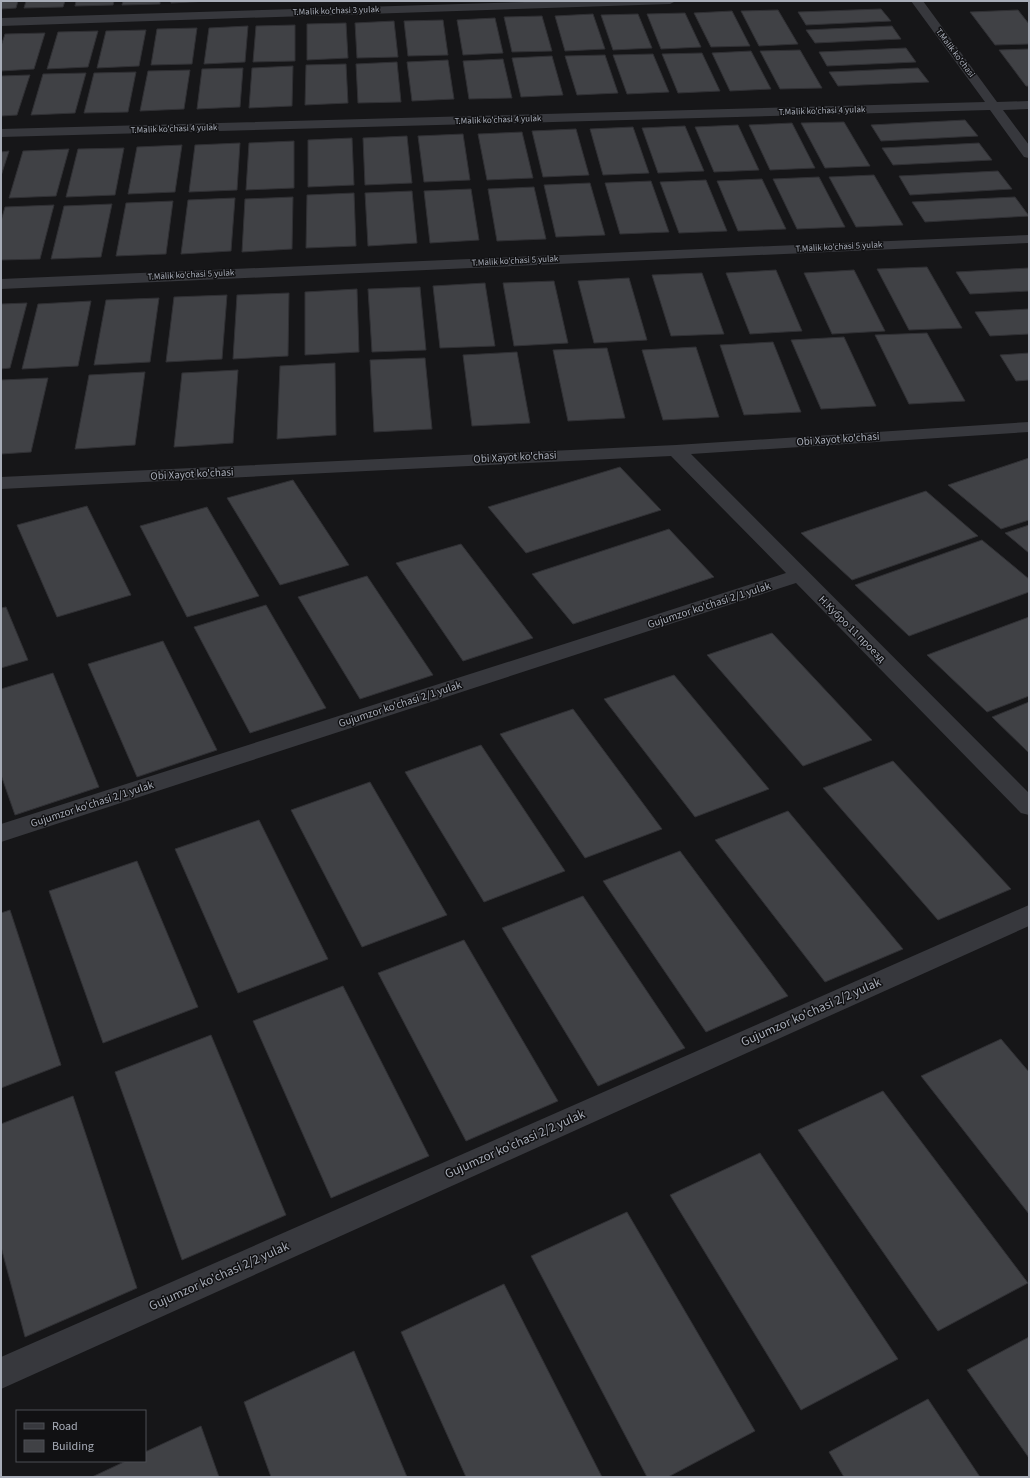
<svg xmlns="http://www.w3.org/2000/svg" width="1030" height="1478" viewBox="0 0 1030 1478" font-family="'Source Sans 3',sans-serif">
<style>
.building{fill:#404145;stroke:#303034}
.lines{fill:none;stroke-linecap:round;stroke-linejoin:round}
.minor{fill:#37383d;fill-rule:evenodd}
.labels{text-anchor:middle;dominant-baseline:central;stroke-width:3;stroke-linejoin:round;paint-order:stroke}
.far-street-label{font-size:9px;fill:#a8adb8;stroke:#111113}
.street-label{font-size:11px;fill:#a8adb8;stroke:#111113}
.near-street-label{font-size:13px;fill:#a8adb8;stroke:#111113}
</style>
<rect width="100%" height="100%" fill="#161618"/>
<g class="building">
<path d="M1,1H18L16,8L1,9Z"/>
<path d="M26,1H65L63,7L24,8Z"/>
<path d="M76,1H114L113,5L75,6Z"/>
<path d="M123,1H160V4L122,5Z"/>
<path d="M171,1H209L171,3Z"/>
<path d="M881,9L891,21L806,25L798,12Z"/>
<path d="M778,10L798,44L759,46L741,11Z"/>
<path d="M1018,10L1029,24V44L995,45L970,12Z"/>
<path d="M732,11L750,46L711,47L694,13Z"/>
<path d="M685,13L701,47L661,49L647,14Z"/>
<path d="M593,14L605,49L565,51L555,16Z"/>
<path d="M638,14L652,48L613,50L601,15Z"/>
<path d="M542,16L552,51L512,52L504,17Z"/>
<path d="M495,18L503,53L463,55L457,20Z"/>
<path d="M443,20L448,55L408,56L404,21Z"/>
<path d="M394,21L398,57L357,58L355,23Z"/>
<path d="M346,23L348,58L307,60V24Z"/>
<path d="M295,25V61L253,62L256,26Z"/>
<path d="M248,26L245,62L204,64L209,28Z"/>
<path d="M892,26L901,39L815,43L806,30Z"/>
<path d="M197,28L192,64L151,65L157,29Z"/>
<path d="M146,30L139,66L97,68L106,31Z"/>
<path d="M98,31L88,67L47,69L58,32Z"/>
<path d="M45,33L34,69L1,71V46L5,34Z"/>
<path d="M906,48L916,62L827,66L819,52Z"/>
<path d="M1029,49V86H1026L999,50Z"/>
<path d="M800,50L822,88L780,89L760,51Z"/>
<path d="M751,51L771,89L730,91L712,53Z"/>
<path d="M702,53L720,91L678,93L662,54Z"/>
<path d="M653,54L669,92L627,94L613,55Z"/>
<path d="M605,55L618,93L577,95L565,56Z"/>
<path d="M552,56L563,95L521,97L512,58Z"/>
<path d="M503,59L512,98L469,99L463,61Z"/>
<path d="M448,60L454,99L412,101L407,62Z"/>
<path d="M397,62L401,102L358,103L356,64Z"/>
<path d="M346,64L348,103L305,105L306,65Z"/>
<path d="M293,66L292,106L249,108L252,68Z"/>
<path d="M243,68L240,107L197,109L202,69Z"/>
<path d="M918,68L929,82L838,86L829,72Z"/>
<path d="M190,70L184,109L140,111L148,71Z"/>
<path d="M136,72L128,112L84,113L94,73Z"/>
<path d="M86,73L75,113L31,115L43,74Z"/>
<path d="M30,75L17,115L1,116V76Z"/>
<path d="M965,120L978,136L881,141L871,125Z"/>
<path d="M844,122L870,166L825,168L801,123Z"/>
<path d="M792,123L815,168L770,170L749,125Z"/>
<path d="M738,125L759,170L714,172L695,127Z"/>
<path d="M685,126L704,171L658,173L642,128Z"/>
<path d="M633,127L649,173L603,175L590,129Z"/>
<path d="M576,129L589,175L543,177L532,131Z"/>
<path d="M522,132L533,178L487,180L478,134Z"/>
<path d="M463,134L470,180L424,182L418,136Z"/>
<path d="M407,136L412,183L365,185L363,138Z"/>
<path d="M352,138L354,185L308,187V140Z"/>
<path d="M294,141V188L246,190L249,143Z"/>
<path d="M240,143L237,190L189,192L195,145Z"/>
<path d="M979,143L992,160L893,165L882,148Z"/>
<path d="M182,145L175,192L128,194L137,147Z"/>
<path d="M124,148L115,195L66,197L78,149Z"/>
<path d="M69,149L56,196L9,198L23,151Z"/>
<path d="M9,151L1,176V152Z"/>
<path d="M998,171L1012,189L910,195L899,176Z"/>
<path d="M874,175L903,225L856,227L829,177Z"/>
<path d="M819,177L845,227L797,229L773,179Z"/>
<path d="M762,179L786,229L738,231L717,181Z"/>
<path d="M706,180L727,231L679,233L660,182Z"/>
<path d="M651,181L669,232L620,234L605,183Z"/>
<path d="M590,183L605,235L556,237L544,185Z"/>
<path d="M534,187L546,239L497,241L488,189Z"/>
<path d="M471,189L479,240L430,243L424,191Z"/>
<path d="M412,191L417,243L368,246L365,193Z"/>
<path d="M354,193L356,246L306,248L307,195Z"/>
<path d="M293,197L292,249L242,252L245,199Z"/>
<path d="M1015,197L1029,216L925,222L912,202Z"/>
<path d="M235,198L231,251L181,254L188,200Z"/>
<path d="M173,201L166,254L116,256L126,203Z"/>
<path d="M112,204L101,257L51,259L64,206Z"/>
<path d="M54,205L40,259L1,260V221L5,207Z"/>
<path d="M927,267L962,328L909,330L877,269Z"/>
<path d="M1029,268V291L970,294L956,272Z"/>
<path d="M776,270L802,331L750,334L726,273Z"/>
<path d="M854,270L885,331L832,334L804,273Z"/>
<path d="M702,273L724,334L671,336L652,275Z"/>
<path d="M629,278L647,340L594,343L578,281Z"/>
<path d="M554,281L568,343L514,346L503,283Z"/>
<path d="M485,283L495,346L440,348L433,286Z"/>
<path d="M420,287L426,350L372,352L368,289Z"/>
<path d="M357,289L359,352L305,355V292Z"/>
<path d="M289,293L288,356L233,359L237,295Z"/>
<path d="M227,295L222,359L166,362L174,297Z"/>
<path d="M159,298L150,362L94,365L106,300Z"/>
<path d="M91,301L78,366L22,369L38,304Z"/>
<path d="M27,303L10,368L1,369V304Z"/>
<path d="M1029,309V334L990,336L975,312Z"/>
<path d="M927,333L965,401L909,404L875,335Z"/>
<path d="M844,337L876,406L821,409L791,340Z"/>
<path d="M773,342L801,412L744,415L720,345Z"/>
<path d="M696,347L719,417L663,420L642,350Z"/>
<path d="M607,348L625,418L568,421L553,350Z"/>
<path d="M517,352L530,423L472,426L463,355Z"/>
<path d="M1029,353V380L1016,381L1000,355Z"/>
<path d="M425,358L432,429L374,432L370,360Z"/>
<path d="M335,363L336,435L277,439L280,366Z"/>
<path d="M238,370L233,443L174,447L182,373Z"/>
<path d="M145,372L135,445L75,449L89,375Z"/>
<path d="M48,378L31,452L1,454V380Z"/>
<path d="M1029,458V520L1001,529L948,485Z"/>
<path d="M620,467L661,510L526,553L488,507Z"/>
<path d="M293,480L349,565L280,585L227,498Z"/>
<path d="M926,491L978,536L852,580L801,533Z"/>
<path d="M87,506L131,595L57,617L17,525Z"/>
<path d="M207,507L259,596L187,617L140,526Z"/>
<path d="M1029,525V553L1005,533Z"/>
<path d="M669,529L714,577L573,624L532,574Z"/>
<path d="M982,540L1029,579V592L909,636L855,585Z"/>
<path d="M461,544L533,638L463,661L396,563Z"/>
<path d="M367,576L433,675L360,699L298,597Z"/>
<path d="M266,605L326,708L250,733L194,627Z"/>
<path d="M6,607L28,660L1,668V608Z"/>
<path d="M1029,617V696L987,712L927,655Z"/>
<path d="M772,633L872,740L803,766L707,655Z"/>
<path d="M163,641L217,750L137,777L88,664Z"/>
<path d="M53,673L99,787L15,815L1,775V689Z"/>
<path d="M674,675L769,789L695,817L604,699Z"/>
<path d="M1029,702V753L992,717Z"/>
<path d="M573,709L662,829L585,858L500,734Z"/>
<path d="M481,745L565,871L484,902L405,772Z"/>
<path d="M893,761L1011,889L938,920L823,788Z"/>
<path d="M370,782L447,915L362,947L291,810Z"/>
<path d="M788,811L903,949L825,982L715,840Z"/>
<path d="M259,820L328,959L238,993L175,849Z"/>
<path d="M680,851L788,996L706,1032L603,881Z"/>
<path d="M137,861L198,1007L103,1043L49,891Z"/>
<path d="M583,896L685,1048L598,1086L502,928Z"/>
<path d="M10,910L61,1065L1,1088V913Z"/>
<path d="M464,940L558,1101L466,1141L378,973Z"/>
<path d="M343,986L429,1156L331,1198L253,1021Z"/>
<path d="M211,1035L286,1215L182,1260L115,1072Z"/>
<path d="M1001,1039L1029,1072V1214L921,1076Z"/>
<path d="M883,1091L1028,1283L938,1331L798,1130Z"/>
<path d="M73,1096L137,1288L25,1337L1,1247V1124Z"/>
<path d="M760,1153L898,1359L801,1410L670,1195Z"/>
<path d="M627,1212L755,1431L668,1477H647L531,1256Z"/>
<path d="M504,1284L602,1477H466L401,1332Z"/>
<path d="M1029,1337V1458L967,1370Z"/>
<path d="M354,1351L407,1477H271L244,1402Z"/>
<path d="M928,1399L980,1477H844L829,1452Z"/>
<path d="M201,1426L219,1477H92L126,1461H145V1452Z"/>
</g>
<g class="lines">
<g class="minor">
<path d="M560,1H676L670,4L1,26V18Z"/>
<path d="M911,1H923L997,102L1029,101V109L1003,110L1029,145V158L1024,157L990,110L1,137V129L985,102Z"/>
<path d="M1029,235V243L1,289V279Z"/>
<path d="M1029,422V432L691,454L1029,793V815L1021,813L796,583L1,842V824L786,573L671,456L1,489V477L676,445Z"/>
<path d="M1029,905V926L1,1389V1357Z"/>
</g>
</g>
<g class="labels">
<g class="far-street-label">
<text transform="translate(336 11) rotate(-2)">T.Malik ko'chasi 3 yulak</text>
<text transform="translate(955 53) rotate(53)">T.Malik ko'chasi</text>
<text transform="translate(822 111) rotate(-2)">T.Malik ko'chasi 4 yulak</text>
<text transform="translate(498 120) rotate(-2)">T.Malik ko'chasi 4 yulak</text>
<text transform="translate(174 129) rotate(-2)">T.Malik ko'chasi 4 yulak</text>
<text transform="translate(839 247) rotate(-3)">T.Malik ko'chasi 5 yulak</text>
<text transform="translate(515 261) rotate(-3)">T.Malik ko'chasi 5 yulak</text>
<text transform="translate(191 275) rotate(-3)">T.Malik ko'chasi 5 yulak</text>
</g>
<g class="street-label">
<text transform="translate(838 439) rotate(-4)">Obi Xayot ko'chasi</text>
<text transform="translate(515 457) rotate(-3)">Obi Xayot ko'chasi</text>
<text transform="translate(192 474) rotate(-3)">Obi Xayot ko'chasi</text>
<text transform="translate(709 605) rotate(-18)">Gujumzor ko'chasi 2/1 yulak</text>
<text transform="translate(852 629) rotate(45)">Н.Кубро 11 проезд</text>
<text transform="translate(400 704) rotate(-18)">Gujumzor ko'chasi 2/1 yulak</text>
<text transform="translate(92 804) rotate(-18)">Gujumzor ko'chasi 2/1 yulak</text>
</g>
<g class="near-street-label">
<text transform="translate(811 1012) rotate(-24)">Gujumzor ko'chasi 2/2 yulak</text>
<text transform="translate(515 1144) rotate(-24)">Gujumzor ko'chasi 2/2 yulak</text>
<text transform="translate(219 1276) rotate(-24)">Gujumzor ko'chasi 2/2 yulak</text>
</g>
</g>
<rect width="1030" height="1478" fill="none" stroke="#a8adb8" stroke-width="4"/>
<rect x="16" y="1410" width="130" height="52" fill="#111113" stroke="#4d4f55"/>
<rect x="24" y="1423" width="20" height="6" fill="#37383d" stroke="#4d4f55"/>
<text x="52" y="1430" font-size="12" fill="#a8adb8">Road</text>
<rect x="24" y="1440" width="20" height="12" fill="#404145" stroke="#4d4f55"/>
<text x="52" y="1450" font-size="12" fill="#a8adb8">Building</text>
</svg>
